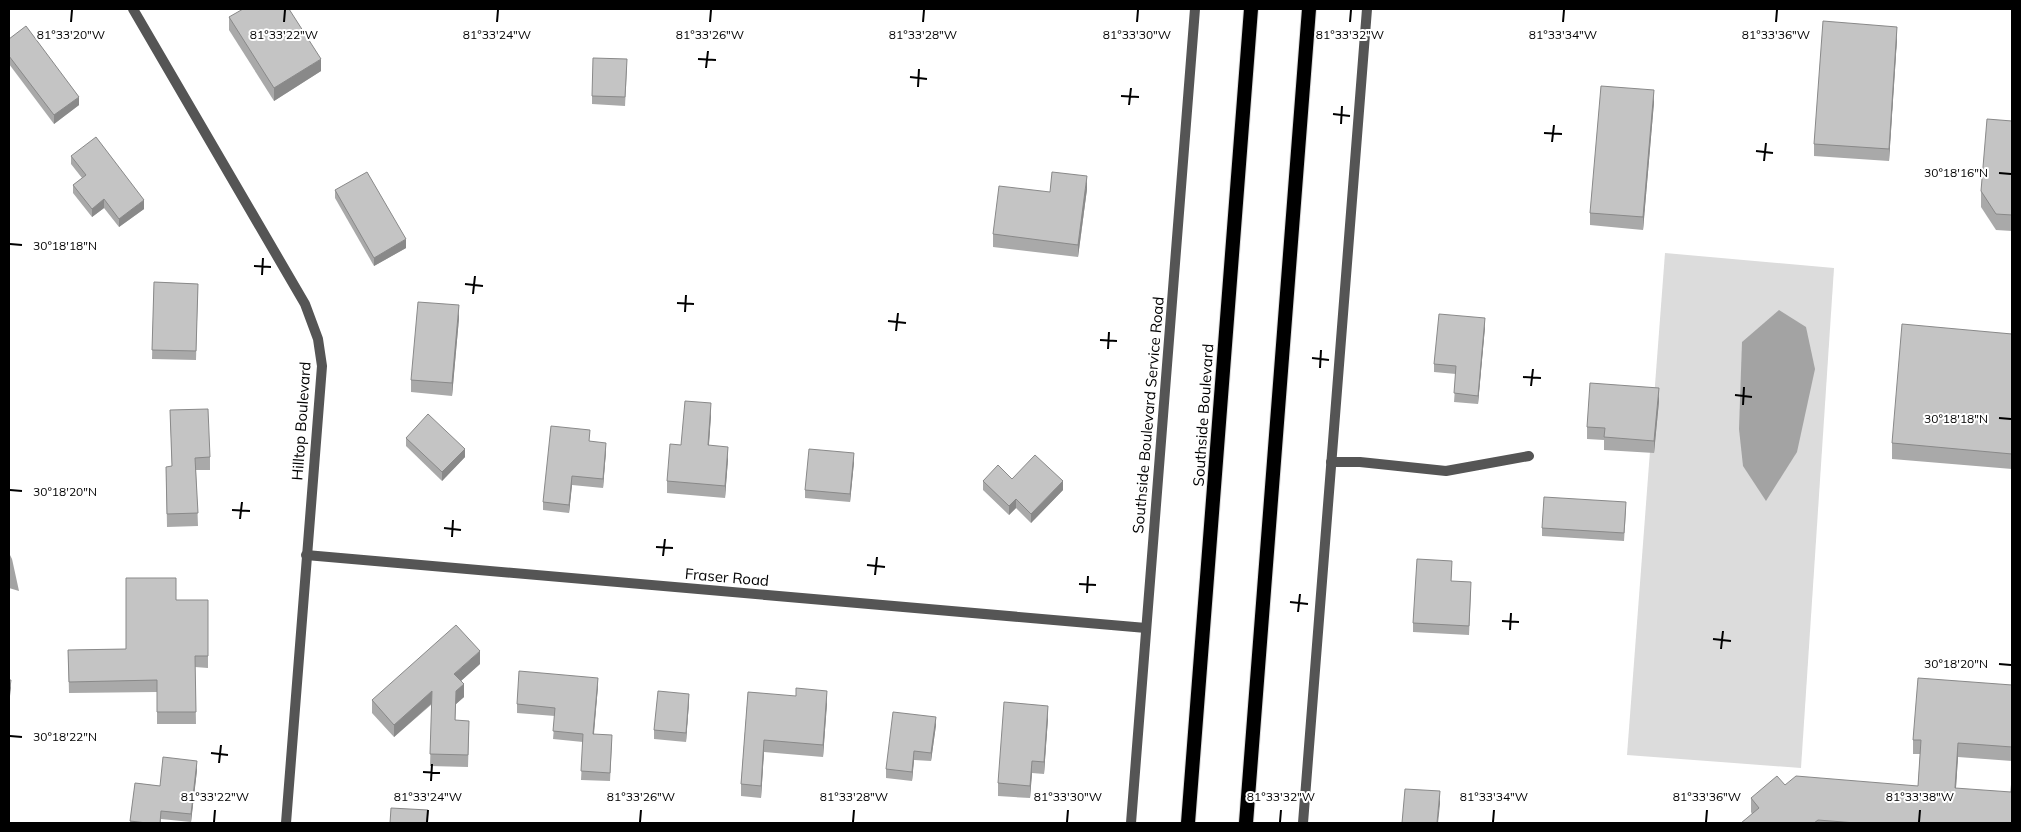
<svg xmlns="http://www.w3.org/2000/svg" width="2021" height="832" viewBox="0 0 2021 832" font-family="Mulish,sans-serif">
<style>
.green{fill:#dcdcdc}
.water{fill:#a3a3a3}
.lines{fill:none;stroke-linecap:round;stroke-linejoin:round}
.trunk-casing{stroke:#dbdbdb;stroke-width:16}
.service{stroke:#555;stroke-width:10}
.minor{stroke:#555;stroke-width:10}
.trunk{stroke:#000;stroke-width:14}
.wall{fill:#a9a9a9}
.shaded-wall{fill:#898989}
.building{fill:#c4c4c4;stroke:#898989}
.ticks{fill:none;stroke:#000;stroke-width:2}
.labels{text-anchor:middle;dominant-baseline:central;stroke-width:4;stroke-linejoin:round;paint-order:stroke}
.street-label{font-size:15px;fill:#000;stroke:#fff}
.ticks-label{font-size:12px;text-anchor:middle;fill:#000;stroke:#fff;stroke-width:4;stroke-linejoin:round;paint-order:stroke}
</style>
<rect width="100%" height="100%" fill="#fff"/>
<path class="green" d="M1665,253L1834,268L1801,768L1627,755Z"/>
<g class="water">
<path d="M1779,310L1806,327L1815,369L1797,452L1766,501L1743,466L1739,429L1742,342Z"/>
<path d="M9,553L12,559L19,591L9,588Z"/>
</g>
<g class="lines">
<defs>
<g id="trunk">
<path d="M1188,823L1251,9"/>
<path d="M1246,823L1309,9"/>
</g>
</defs>
<use href="#trunk" class="trunk-casing"/>
<path class="service" d="M1331,462H1360L1446,471L1529,456"/>
<g class="minor">
<path d="M133,9L305,304L318,339L322,366L286,823"/>
<path d="M306,555L1146,628"/>
<path d="M1131,823L1195,9"/>
<path d="M1303,823L1367,9"/>
</g>
<use href="#trunk" class="trunk"/>
</g>
<g class="wall">
<path d="M229,17L321,71L274,101L229,30Z"/>
<path d="M9,39L79,105L54,124L9,64Z"/>
<path d="M1897,39L1889,161L1814,156V144Z"/>
<path d="M627,68L625,106L592,104V96Z"/>
<path d="M1654,102L1643,230L1590,225V213Z"/>
<path d="M2012,121V231L1996,230L1981,207V191Z"/>
<path d="M71,156L144,209L119,227L104,208L92,217L73,193V185L82,178L71,164Z"/>
<path d="M1087,189L1078,257L993,247V234L1050,192Z"/>
<path d="M335,190L406,248L374,266L335,198Z"/>
<path d="M154,282L198,284L196,360L152,359Z"/>
<path d="M459,318L452,396L411,392V380Z"/>
<path d="M1485,327L1478,404L1454,402L1456,374L1434,372V364Z"/>
<path d="M2012,334V469L1892,459V443Z"/>
<path d="M1659,401L1654,453L1604,450V440L1587,439V427Z"/>
<path d="M170,410L210,457V470H196L198,526L167,527L166,467H172Z"/>
<path d="M711,415L709,445L728,459L725,498L667,493V481L681,445Z"/>
<path d="M406,438L465,457L442,481L406,446Z"/>
<path d="M590,441L606,451L603,488L572,485L569,513L543,510V502Z"/>
<path d="M854,462L850,502L805,498V490Z"/>
<path d="M1012,479L1063,490L1031,523L1016,508L1009,515L983,490V481Z"/>
<path d="M1626,510L1624,541L1542,536V528Z"/>
<path d="M1452,569L1451,581L1471,591L1469,635L1413,632V623Z"/>
<path d="M176,600H208V668L195,667L196,724H157V692L69,693L68,650L126,649Z"/>
<path d="M480,664L461,681L464,697L456,704L455,720L469,733L468,767L430,766L432,704L394,737L372,713V700Z"/>
<path d="M2012,685V761L1958,757L1956,788L2012,823H1741L1752,814L1751,812V798L1785,785L1918,786L1920,754H1913V740Z"/>
<path d="M598,686L594,734L612,743L610,781L581,780L583,742L553,739L555,716L517,713V704Z"/>
<path d="M748,692L827,703L823,757L764,752L761,798L741,796V784Z"/>
<path d="M689,702L686,742L654,739V730Z"/>
<path d="M1048,718L1044,774L1032,773L1030,798L998,796V783Z"/>
<path d="M936,725L931,761L914,760L912,781L886,778V769Z"/>
<path d="M197,770L191,822L161,819V823H130L135,783L160,786Z"/>
</g>
<g class="shaded-wall">
<path d="M1897,27V39L1889,161V149Z"/>
<path d="M321,59V71L274,101V88Z"/>
<path d="M1654,90V102L1643,230V217Z"/>
<path d="M79,97V105L54,124V115Z"/>
<path d="M1087,176V189L1078,257V245Z"/>
<path d="M104,199V208L92,217V209Z"/>
<path d="M144,200V209L119,227V219Z"/>
<path d="M406,239V248L374,266V258Z"/>
<path d="M459,305V318L452,396V383Z"/>
<path d="M1485,318V327L1478,404V396Z"/>
<path d="M1659,388V401L1654,453V441Z"/>
<path d="M711,403V415L708,457V445Z"/>
<path d="M606,443V451L603,488V479Z"/>
<path d="M728,447V459L725,498V486Z"/>
<path d="M465,449V457L442,481V472Z"/>
<path d="M854,453V462L850,502V494Z"/>
<path d="M572,476V485L569,513V505Z"/>
<path d="M1063,481V490L1031,523V514Z"/>
<path d="M1016,499V508L1009,515V506Z"/>
<path d="M480,651V664L454,687V674Z"/>
<path d="M598,678V686L593,742V734Z"/>
<path d="M11,680V688L9,704V695Z"/>
<path d="M464,684V697L456,704L455,733L456,691Z"/>
<path d="M432,691V703L394,737V725Z"/>
<path d="M827,691V703L823,757V745Z"/>
<path d="M689,694V702L686,742V733Z"/>
<path d="M1048,706V718L1044,774V762Z"/>
<path d="M936,717V725L931,761V753Z"/>
<path d="M764,740V752L761,798V786Z"/>
<path d="M1958,743V757L1955,802V788Z"/>
<path d="M914,751V760L912,781V772Z"/>
<path d="M197,761V770L191,822V814Z"/>
<path d="M1032,761V773L1030,798V786Z"/>
<path d="M1440,791V804L1438,823H1437Z"/>
</g>
<g class="building">
<path d="M243,9H289L321,59L274,88L229,17Z"/>
<path d="M1823,21L1897,27L1889,149L1814,144Z"/>
<path d="M26,26L79,97L54,115L9,56V39Z"/>
<path d="M593,58L627,59L625,97L592,96Z"/>
<path d="M1601,86L1654,90L1643,217L1590,213Z"/>
<path d="M1987,119L2012,121V215L1996,214L1981,191Z"/>
<path d="M96,137L144,200L119,219L104,199L92,209L73,185L86,175L71,156Z"/>
<path d="M367,172L406,239L374,258L335,190Z"/>
<path d="M1052,172L1087,176L1078,245L993,234L999,186L1050,192Z"/>
<path d="M154,282L198,284L196,351L152,350Z"/>
<path d="M418,302L459,305L452,383L411,380Z"/>
<path d="M1439,314L1485,318L1478,396L1454,393L1456,366L1434,364Z"/>
<path d="M1902,324L2012,334V454L1892,443Z"/>
<path d="M1590,383L1659,388L1654,441L1604,437L1605,428L1587,427Z"/>
<path d="M685,401L711,403L708,445L728,447L725,486L667,481L670,444L681,445Z"/>
<path d="M208,409L210,457L195,458L198,513L167,514L166,467L172,466L170,410Z"/>
<path d="M428,414L465,449L442,472L406,438Z"/>
<path d="M551,426L590,430L589,441L606,443L603,479L572,476L569,505L543,502Z"/>
<path d="M809,449L854,453L850,494L805,490Z"/>
<path d="M1035,455L1063,481L1031,514L1016,499L1009,506L983,481L998,465L1012,479Z"/>
<path d="M1544,497L1626,502L1624,533L1542,528Z"/>
<path d="M1417,559L1452,561L1451,581L1471,582L1469,626L1413,623Z"/>
<path d="M126,578H176V600H208V656H195L196,712H157V680L69,682L68,650L126,649Z"/>
<path d="M456,625L480,651L454,674L464,684L456,691L455,720L469,721L468,755L430,754L432,691L394,725L372,700Z"/>
<path d="M519,671L598,678L593,734L612,735L610,773L581,771L583,734L553,731L555,708L517,704Z"/>
<path d="M1918,678L2012,685V747L1958,743L1955,788L2011,792L2012,777V823H1856L1818,820L1814,823H1741L1759,808L1751,798L1777,776L1785,785L1796,776L1918,786L1921,740H1913Z"/>
<path d="M9,680H11L9,695Z"/>
<path d="M796,688L827,691L823,745L764,740L761,786L741,784L748,692L796,696Z"/>
<path d="M658,691L689,694L686,733L654,730Z"/>
<path d="M1004,702L1048,706L1044,762L1032,761L1030,786L998,783Z"/>
<path d="M893,712L936,717L931,753L914,751L912,772L886,769Z"/>
<path d="M163,757L197,761L191,814L161,811L160,823H147L130,821L135,783L160,786Z"/>
<path d="M1405,789L1440,791L1437,823H1402Z"/>
<path d="M391,808L428,810L427,823H390Z"/>
</g>
<path class="ticks" d="M71,22L72,10M284,22L285,10M497,22L498,10M710,22L711,10M923,22L924,10M1137,22L1138,10M1350,22L1351,10M1563,22L1564,10M1776,22L1777,10M698,59L716,60M706,68L708,51M910,77L927,79M918,87L919,69M1121,96L1139,97M1129,105L1131,88M1333,114L1350,116M1341,124L1342,106M1544,133L1562,134M1552,142L1554,125M1756,151L1773,153M1764,161L1766,143M1999,173L2011,174M10,244L22,245M254,266L271,267M262,275L263,258M465,284L483,286M473,294L475,276M677,303L694,304M685,312L686,295M888,321L906,323M896,331L898,313M1100,340L1117,341M1108,349L1109,332M1312,358L1329,360M1320,368L1321,350M1523,377L1541,378M1531,386L1533,369M1735,395L1752,397M1743,405L1744,387M1999,418L2011,419M10,490L22,491M232,510L250,511M240,519L242,502M444,528L461,530M452,537L453,520M656,547L673,548M663,556L665,539M867,565L885,567M875,575L877,557M1079,584L1096,585M1087,593L1088,576M1290,602L1308,604M1298,612L1300,594M1502,621L1519,622M1510,630L1511,613M1713,639L1731,641M1721,649L1723,631M1999,664L2011,665M10,736L22,737M211,753L228,755M219,763L221,745M423,772L440,773M431,781L432,764M214,822L215,810M427,822L428,810M640,822L641,810M853,822L854,810M1067,822L1068,810M1280,822L1281,810M1493,822L1494,810M1706,822L1707,810M1919,822L1920,810"/>
<g class="labels">
<g class="street-label">
<text transform="translate(1148 415) rotate(-85)">Southside Boulevard Service Road</text>
<text transform="translate(1203 415) rotate(-86)">Southside Boulevard</text>
<text transform="translate(301 421) rotate(-86)">Hilltop Boulevard</text>
<text transform="translate(727 577) rotate(5)">Fraser Road</text>
</g>
</g>
<g class="ticks-label">
<text x="71" y="39">81°33'20"W</text>
<text x="284" y="39">81°33'22"W</text>
<text x="497" y="39">81°33'24"W</text>
<text x="710" y="39">81°33'26"W</text>
<text x="923" y="39">81°33'28"W</text>
<text x="1137" y="39">81°33'30"W</text>
<text x="1350" y="39">81°33'32"W</text>
<text x="1563" y="39">81°33'34"W</text>
<text x="1776" y="39">81°33'36"W</text>
<text x="1956" y="177">30°18'16"N</text>
<text x="65" y="250">30°18'18"N</text>
<text x="1956" y="423">30°18'18"N</text>
<text x="65" y="496">30°18'20"N</text>
<text x="1956" y="668">30°18'20"N</text>
<text x="65" y="741">30°18'22"N</text>
<text x="215" y="801">81°33'22"W</text>
<text x="428" y="801">81°33'24"W</text>
<text x="641" y="801">81°33'26"W</text>
<text x="854" y="801">81°33'28"W</text>
<text x="1068" y="801">81°33'30"W</text>
<text x="1281" y="801">81°33'32"W</text>
<text x="1494" y="801">81°33'34"W</text>
<text x="1707" y="801">81°33'36"W</text>
<text x="1920" y="801">81°33'38"W</text>
</g>
<rect width="2021" height="832" fill="none" stroke="#000000" stroke-width="20"/>
</svg>
